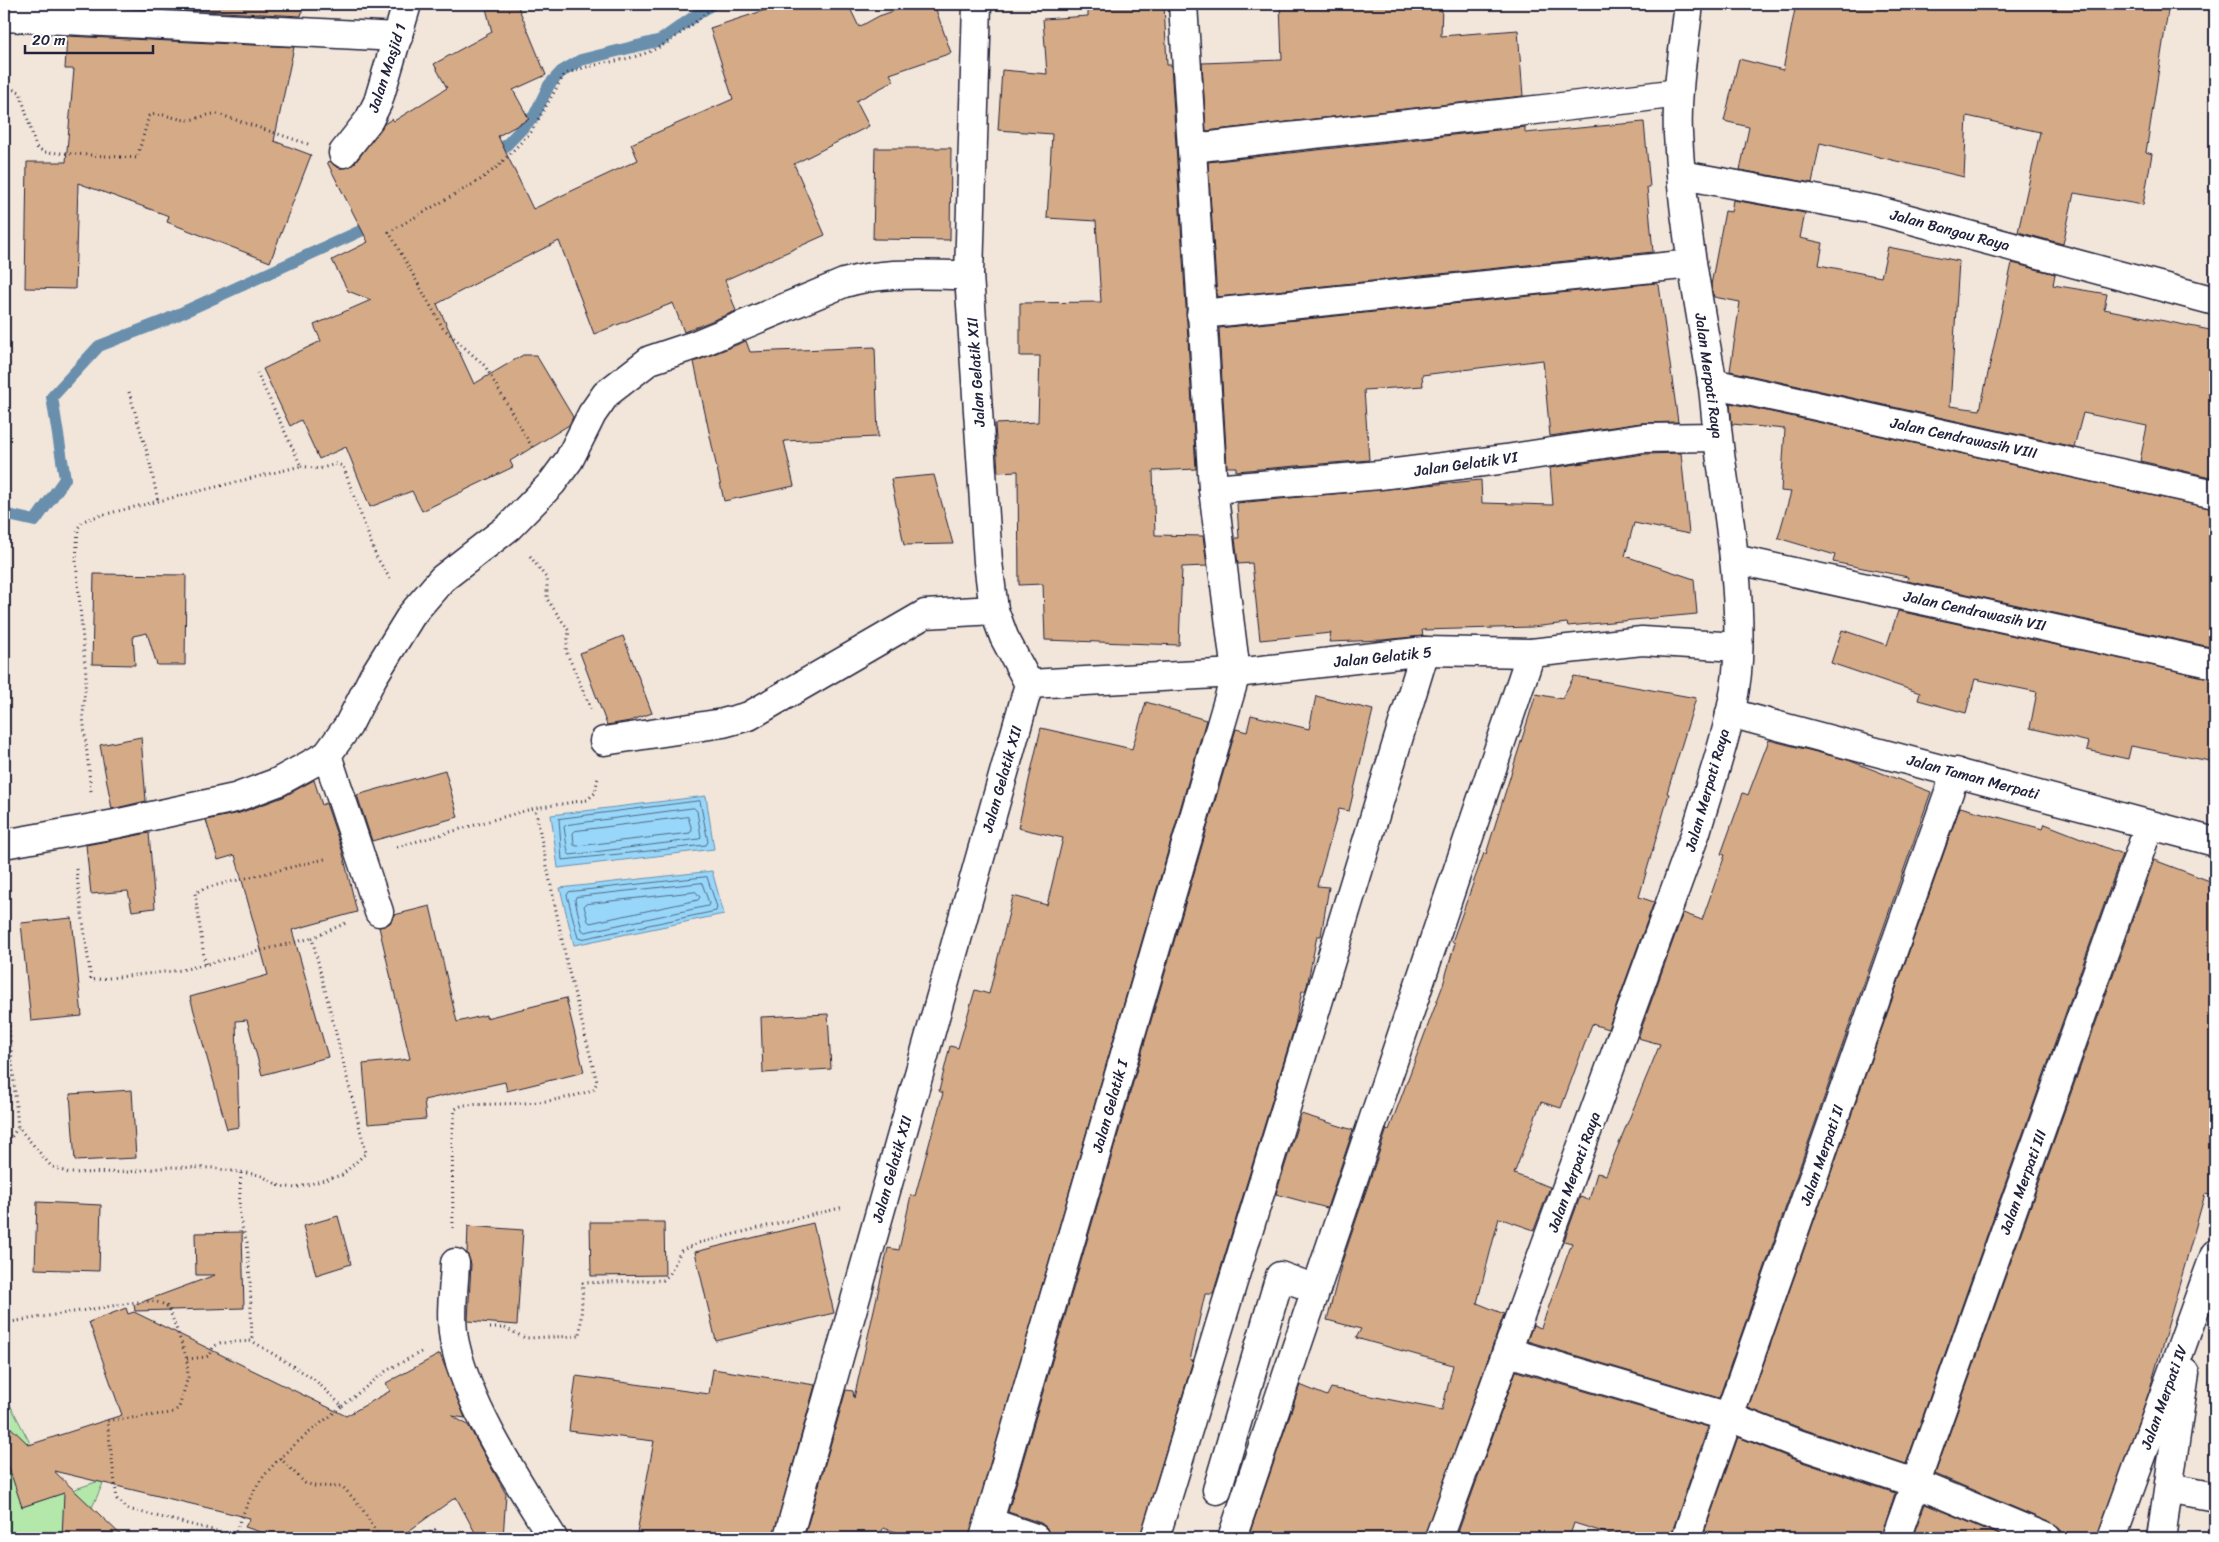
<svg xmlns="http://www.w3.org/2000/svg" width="2219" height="1542" viewBox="0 0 2219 1542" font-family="Sriracha,sans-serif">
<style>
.green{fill:#b3e8aa;stroke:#6a8572}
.water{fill:#98d7f9;stroke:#698fad}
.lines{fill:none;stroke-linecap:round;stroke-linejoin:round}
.shore{stroke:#516a87;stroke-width:1}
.stream{stroke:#698fad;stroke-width:12}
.building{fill:#d5ab87;stroke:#22223b}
.street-casing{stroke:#22223b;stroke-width:31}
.secondary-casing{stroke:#22223b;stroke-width:31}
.path{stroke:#22223b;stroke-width:3;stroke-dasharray:1 4;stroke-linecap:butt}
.street{stroke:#fff;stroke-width:28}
.secondary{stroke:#fff;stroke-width:28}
.labels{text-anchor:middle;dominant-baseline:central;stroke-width:4.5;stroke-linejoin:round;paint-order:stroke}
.street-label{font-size:15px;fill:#22223b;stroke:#fff}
</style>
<rect width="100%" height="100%" fill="#f2e6db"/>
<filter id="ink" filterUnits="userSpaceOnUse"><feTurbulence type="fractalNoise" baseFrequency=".02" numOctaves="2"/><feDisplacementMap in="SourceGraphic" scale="10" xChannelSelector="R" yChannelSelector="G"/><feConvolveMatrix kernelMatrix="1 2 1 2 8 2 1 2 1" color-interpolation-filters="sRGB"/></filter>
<g filter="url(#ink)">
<path class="green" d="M4,1393L31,1445L22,1507L105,1479L78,1538H4Z"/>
<g class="water">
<path d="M706,796L714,849L558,868L551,815Z"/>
<path d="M712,871L724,914L574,945L560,888Z"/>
</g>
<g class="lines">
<g class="shore">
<path d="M700,801L708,842L706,845L562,860L559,819Z"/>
<path d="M694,808L697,811L701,837L699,839L570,855L568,853L564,827L566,825Z"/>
<path d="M688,817L692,830L690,833L577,846L574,845L573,833L575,831Z"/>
<path d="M707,877L717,907L716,911L581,939L578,938L567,895L569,892Z"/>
<path d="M702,883L709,903L708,906L585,932L582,930L575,900L576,897Z"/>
<path d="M696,892L700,897L698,900L590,923L588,921L584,906L586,904Z"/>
</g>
<g class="stream">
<path d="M493,159L534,116L549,85L561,72L581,60L661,40L712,4"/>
<path d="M4,514L35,521L65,479L52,397L99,346L166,320L378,223"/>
</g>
</g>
<g class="building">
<path d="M69,4H304L301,16Z"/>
<path d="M485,4H517L546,75L513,90L529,119L498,136L533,209L638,160L631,144L733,99L710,28L784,4H848L859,27L879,16L914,4H934L951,53L890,74L894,81L856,101L869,126L794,164L825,235L725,280L736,311L684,332L673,303L594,334L559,241L481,279L482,280L437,304L474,384L523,355H536L573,417L569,425L510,461L513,467L422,511L412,491L370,507L346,447L319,459L301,420L290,426L263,369L321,341L314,325L371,300L348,291L332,260L368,242L327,162L330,161L340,168L349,167L355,163L384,124L392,119L394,121L447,88L434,64L492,32Z"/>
<path d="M1139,4H1164L1167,65H1171L1196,469L1153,471L1155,535L1203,536L1207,566L1182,567L1179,645L1045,640L1043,584L1019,585L1018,471L998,472L995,424L1038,422L1040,356H1020V303L1101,302L1096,221L1047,218L1052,134L998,130L1002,70L1047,74L1043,19L1088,16V7Z"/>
<path d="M1280,4H1442L1441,36L1518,30L1523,96L1206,131L1202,63L1282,60Z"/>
<path d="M1796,4H2093L2122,9L2123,4H2169L2146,152L2152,154L2143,205L2074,193L2063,244L2018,232L2040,132L1967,116L1964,177L1820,143L1812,183L1740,170L1749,127L1724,121L1739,59L1783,70Z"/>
<path d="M67,36L294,47L274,141L311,155L270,262L167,222L169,216L78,183L75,289L25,288L27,162H66L74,69H65Z"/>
<path d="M1644,122L1650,187H1647L1653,252L1217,297L1208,162L1525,127V133Z"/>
<path d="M875,148H951L950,240L873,239Z"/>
<path d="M1733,200L1805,213L1800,238L1823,243L1819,265L1881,277L1888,247L1959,261L1950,406L1980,410L2012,263L2055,274L2053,285L2107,294L2104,309L2215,331V478L2140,461L2147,426L2083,413L2074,447L1730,371L1740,302L1714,297L1711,285L1725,211L1731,212Z"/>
<path d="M1656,283L1659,285L1678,422L1641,423L1550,436L1543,360L1422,375L1423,386L1364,390L1369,460L1236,471V467H1227L1219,328Z"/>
<path d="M746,341L750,352L875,347L878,437L784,441L794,486L724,501L694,362Z"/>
<path d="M1730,403L2215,509V648L1907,581L1908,577L1833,562L1835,555L1778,538L1791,492L1781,491L1785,429L1732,424Z"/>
<path d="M1681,453L1689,534L1634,523L1625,556L1694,579L1697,614L1568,626L1567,623L1532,627L1422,630L1423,636L1383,640L1329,642L1331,633L1260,640L1252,563L1238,564L1235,538H1239L1237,503L1481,480L1482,503L1553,505L1550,468L1644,454Z"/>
<path d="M934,475L953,544L904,545L891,479Z"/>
<path d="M94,574L186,575L185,665H157L147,633L133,636L135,665L92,664Z"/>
<path d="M1898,611L2215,679V762L2131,746L2128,759L2087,750L2089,742L2030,728L2037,692L1975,679L1966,713L1918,700L1920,693L1831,663L1842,630L1887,645Z"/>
<path d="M623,636L652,713L630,721L607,725L580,653Z"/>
<path d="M1574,676L1696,698L1667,793L1669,794L1639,897L1654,902L1608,1029L1592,1024L1561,1108L1541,1102L1514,1174L1550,1187L1534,1230L1499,1218L1477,1303L1504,1314L1424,1538H1248L1300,1385L1327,1396L1331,1388L1442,1410L1453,1365L1356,1338L1361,1329L1327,1320L1342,1262L1387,1129L1389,1130L1443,985L1455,943L1452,942L1484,853L1486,854L1536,694L1562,699Z"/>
<path d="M1316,696L1373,710L1349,811L1339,809L1317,886L1329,887L1321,936H1317L1307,986L1305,991H1302L1295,1025L1213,1294H1205L1190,1360H1193L1140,1538H1050L1047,1528L1041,1523L1008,1512L1236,729L1247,732L1251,715L1309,729Z"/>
<path d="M1146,702L1206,720L969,1538H916L883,1528L880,1538H804L846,1390L853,1391L854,1398L888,1248L899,1250L911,1195L915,1196L943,1093L939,1091L950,1046L958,1048L975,990L989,994L1013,896L1047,905L1063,838L1018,828L1041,728L1132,749Z"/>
<path d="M141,737L146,801L112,809L100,745Z"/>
<path d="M1769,740L1848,760L1931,792L1719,1398L1527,1341L1533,1325L1541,1328L1572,1243L1564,1241L1580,1197L1589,1200L1597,1173L1606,1175L1660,1044L1638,1038L1683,913L1702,920L1725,855L1721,854L1743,793L1748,795Z"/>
<path d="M445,770L458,817L372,841L357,795Z"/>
<path d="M314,780L322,805L326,803L342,850L357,912L292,930L328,1057L262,1075L247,1020L236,1021L239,1127L227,1129L190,997L268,975L235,855L218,860L206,820L240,813L283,797Z"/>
<path d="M1960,807L2043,829L2045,824L2122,854L1906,1464L1803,1429L1748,1408Z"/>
<path d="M149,833L155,908L132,911L128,891L91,894L86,845Z"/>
<path d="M2154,860L2215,883V1196L2205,1194L2149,1392L2097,1538H2062L2060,1529L2053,1524L1935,1474Z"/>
<path d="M430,906L457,1022L486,1015V1018L566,998L584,1072L507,1091L505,1082L424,1100L426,1119L368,1124L363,1064L410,1059L379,927L390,923L394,915Z"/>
<path d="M72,918L82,1016L31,1021L21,923Z"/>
<path d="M828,1014L831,1069L763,1073L761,1017Z"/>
<path d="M132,1090L136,1158L75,1161L70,1094Z"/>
<path d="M1301,1114L1353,1130L1327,1208L1276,1194Z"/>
<path d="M37,1202L101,1205L99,1271L35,1269Z"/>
<path d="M338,1216L351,1264L316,1275L303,1226Z"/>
<path d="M590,1222H664L665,1275L591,1276Z"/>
<path d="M813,1223L834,1313L716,1341L695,1252Z"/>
<path d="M468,1226L523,1230L517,1325L468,1321L471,1264L467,1253Z"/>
<path d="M242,1232L244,1308L135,1311L134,1305L215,1275H196L195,1233Z"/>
<path d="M126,1308L128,1314L134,1312L346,1416L390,1391L386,1383L440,1354L465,1418L452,1416L468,1425L506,1494L503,1538H478L456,1497L399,1538H278L245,1527L250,1518L54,1471L124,1538H62L64,1493L22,1507L6,1459L4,1458V1421L29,1445L122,1415L89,1322Z"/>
<path d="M713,1369L815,1385L773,1538H636L654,1441L569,1431L576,1376L709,1394Z"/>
<path d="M1516,1371L1708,1427L1670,1538H1622L1574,1523L1569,1538H1456Z"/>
<path d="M1738,1437L1793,1459L1895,1493L1881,1538H1728L1705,1530Z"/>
<path d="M1925,1504L2007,1538H1912Z"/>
</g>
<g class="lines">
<defs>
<g id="street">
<path d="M4,17L398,37"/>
<path d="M1193,148C1355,128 1517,114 1678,93"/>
<path d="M343,153L369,120L378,102L407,4"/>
<path d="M1682,175L1875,210L2215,301"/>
<path d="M1201,314L1692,264"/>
<path d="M1712,383L2215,494"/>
<path d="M1213,489L1380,475L1506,459L1643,438L1717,437"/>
<path d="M1734,559L2215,664"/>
<path d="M1029,684L1236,673L1425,651L1531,653L1642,641L1738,647"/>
<path d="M1730,713L2215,842"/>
<path d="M604,741L723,723L749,716L925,614L994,610"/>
<path d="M327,755L379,912"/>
<path d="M4,844L115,824L235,798L278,782L327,755L348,726L373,677L412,614L442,579L509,527L552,483L569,460L592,414L606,394L650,360L695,345L844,283C885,271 927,275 969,275"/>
<path d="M455,1263C454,1289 449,1318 455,1344C470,1411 517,1480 553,1538"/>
<path d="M1508,1352L1729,1417L1798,1444L1915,1483L2047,1538"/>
<path d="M2169,1488L2215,1497"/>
<path d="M1217,1490L1280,1276L1316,1289"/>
<path d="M989,1522L1035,1538"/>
<path d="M788,1538L1029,684L1004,637L994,610L988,562L969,275L977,4"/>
<path d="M984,1538L1236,673L1213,489L1183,4"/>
<path d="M1155,1538L1425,651"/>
<path d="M1232,1538L1531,653"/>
<path d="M1686,1538L1956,772"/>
<path d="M1896,1538L2149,826"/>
<path d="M2112,1538L2215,1254"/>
<path d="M2161,1538L2185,1373"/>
</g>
<path id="secondary" d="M1439,1538L1696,832C1712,776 1735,718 1738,660C1741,595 1731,531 1722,467C1717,438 1716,409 1712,380C1698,298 1682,217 1678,134C1676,90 1684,47 1689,4"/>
</defs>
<use href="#street" class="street-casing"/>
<use href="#secondary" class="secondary-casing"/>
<g class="path">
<path d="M4,86L20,92L36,147L44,152L137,158L149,116C161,111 173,119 186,120C197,120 207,113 218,114L308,144"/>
<path d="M129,392L149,459L158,501"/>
<path d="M532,447L485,366L443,328L389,232L480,180L497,167L531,132L564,75C591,62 623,63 651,51C675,41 697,20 717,4"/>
<path d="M301,466L319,469L336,464L343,466L376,556L392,582"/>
<path d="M530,556L547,579V599L569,631L566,651L591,709"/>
<path d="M91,791L83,716L86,675L76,561L78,528L83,521L98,516L301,466L257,373"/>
<path d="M397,847L535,808L587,800L595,793L598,777"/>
<path d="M76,869L91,980L182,970L312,938"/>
<path d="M205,964L195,893L205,888L325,859"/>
<path d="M4,971L18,1127L51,1166L68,1173L127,1172L169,1167L212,1168L260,1175L280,1186L296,1188L342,1175L366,1153L312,938L346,923"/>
<path d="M4,1143L12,1136L18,1127"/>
<path d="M241,1173L239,1209L242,1227L247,1242L250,1279L252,1341"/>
<path d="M453,1228L452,1135L455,1109L463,1105C505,1103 555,1106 594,1089L597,1082L567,964L535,808"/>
<path d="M4,1323L137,1302C150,1301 159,1300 169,1308L187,1359L188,1377L179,1408L171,1413L107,1421L117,1499L128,1509L245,1538"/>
<path d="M490,1328H505L525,1338L580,1336L583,1283L663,1280L669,1275L681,1251L698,1243L844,1207"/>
<path d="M187,1359L206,1357L210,1355L213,1347L220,1343L252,1341L314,1379L342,1406C316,1428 285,1449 264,1476C250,1493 243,1516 234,1535"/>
<path d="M342,1406L386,1371L421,1352"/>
<path d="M280,1458L305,1483L315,1486L343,1487L361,1507L380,1538"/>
<path d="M416,1538L435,1530L439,1538"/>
</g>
<use href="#street" class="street"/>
<use href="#secondary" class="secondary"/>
</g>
</g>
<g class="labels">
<g class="street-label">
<text transform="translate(387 68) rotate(-72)">Jalan Masjid 1</text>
<text transform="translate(1950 230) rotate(15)">Jalan Bangau Raya</text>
<text transform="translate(976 372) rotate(-94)">Jalan Gelatik XII</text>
<text transform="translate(1709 376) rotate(82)">Jalan Merpati Raya</text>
<text transform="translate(1964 438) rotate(12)">Jalan Cendrawasih VIII</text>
<text transform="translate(1466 464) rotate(-8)">Jalan Gelatik VI</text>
<text transform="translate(1975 611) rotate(12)">Jalan Cendrawasih VII</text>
<text transform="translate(1383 657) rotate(-6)">Jalan Gelatik 5</text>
<text transform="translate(1973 777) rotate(15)">Jalan Taman Merpati</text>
<text transform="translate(1002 779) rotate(-74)">Jalan Gelatik XII</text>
<text transform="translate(1707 790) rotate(-74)">Jalan Merpati Raya</text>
<text transform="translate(1110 1106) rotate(-74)">Jalan Gelatik I</text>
<text transform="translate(1822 1155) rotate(-71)">Jalan Merpati II</text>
<text transform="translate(892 1169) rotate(-74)">Jalan Gelatik XII</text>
<text transform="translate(1574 1172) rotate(-70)">Jalan Merpati Raya</text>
<text transform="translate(2023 1182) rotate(-70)">Jalan Merpati III</text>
<text transform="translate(2164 1397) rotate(-70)">Jalan Merpati IV</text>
</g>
</g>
<rect width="2219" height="1542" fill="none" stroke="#fff" stroke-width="20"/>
<rect x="10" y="10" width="2199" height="1522" fill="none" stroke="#22223b" stroke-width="2" filter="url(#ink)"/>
<path d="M25 45v8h128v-8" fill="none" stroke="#22223b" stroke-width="2.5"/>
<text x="32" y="45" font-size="15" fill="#22223b" stroke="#ffffff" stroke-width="4" paint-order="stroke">20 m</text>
</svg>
